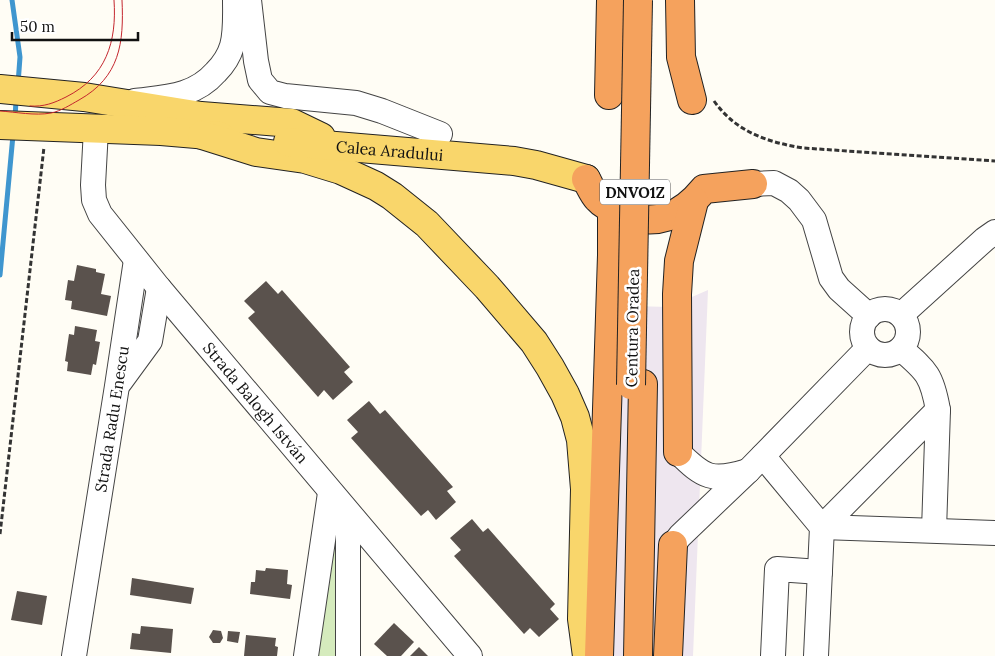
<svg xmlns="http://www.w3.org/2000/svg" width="995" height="656" viewBox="0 0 995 656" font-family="Lora,serif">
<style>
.industrial{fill:#eee6ef}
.green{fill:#d5ebbd}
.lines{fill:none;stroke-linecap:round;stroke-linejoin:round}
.stream{stroke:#3f96cf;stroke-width:5}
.building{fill:#5a524d}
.minor-casing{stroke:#444;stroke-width:26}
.major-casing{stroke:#222;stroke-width:30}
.highway-casing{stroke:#222;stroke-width:30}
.path{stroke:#333;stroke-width:3;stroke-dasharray:5 2.5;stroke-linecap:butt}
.minor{stroke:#fff;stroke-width:24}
.major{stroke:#f9d66b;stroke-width:28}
.highway{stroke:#f5a25d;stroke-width:28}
.tram{stroke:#c4262e;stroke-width:1}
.highway-bridge-casing{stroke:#222;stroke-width:30;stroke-linecap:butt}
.highway-bridge{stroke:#f5a25d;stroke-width:28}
.labels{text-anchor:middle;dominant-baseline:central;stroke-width:5;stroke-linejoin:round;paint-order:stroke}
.shield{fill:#fff;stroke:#585858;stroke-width:1}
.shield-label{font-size:15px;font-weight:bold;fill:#111}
.street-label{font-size:16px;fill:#111;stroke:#fff}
</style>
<rect width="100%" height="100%" fill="#fffdf5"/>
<path class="industrial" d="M708,290L693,656H588L596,305L669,307Z"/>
<path class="green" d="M330,493L348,513V656H306Z"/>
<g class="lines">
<g class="stream">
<path d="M12,0L20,57L18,84"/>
<path d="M15,119L16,100"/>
<path d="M0,275L13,135"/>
</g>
</g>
<g class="building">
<path d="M77,265L96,269V272L105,274L101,294L111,296L107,316L71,309L72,301L65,300L68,280L74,281Z"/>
<path d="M266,281L278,294L282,290L350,367L344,372L353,382L333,400L324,390L318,397L248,318L255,312L244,301Z"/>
<path d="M75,326L97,330L95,341L100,342L96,365L93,364L91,375L67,371L68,362L65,361L69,334L74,335Z"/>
<path d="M369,401L380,414L385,410L453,487L447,491L456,502L436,520L428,510L421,516L351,438L358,432L347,420Z"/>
<path d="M472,519L483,532L488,528L555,604L550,609L559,619L539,637L530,628L524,634L454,556L461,550L450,538Z"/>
<path d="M266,568L288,570L287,584L292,585L290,599L250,594L251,582H255L256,570L265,571Z"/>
<path d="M132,578L194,588L191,604L130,595Z"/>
<path d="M17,591L47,596L42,625L11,620Z"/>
<path d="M394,623L414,642L401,656H387L374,644Z"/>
<path d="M141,626L173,629L171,653L130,649L132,633L140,634Z"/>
<path d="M213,630L221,631L223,638L220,643H213L209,637Z"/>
<path d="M228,631L240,632L238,643L227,641Z"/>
<path d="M246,635L276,638L275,646L278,647L277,656H244Z"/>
<path d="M419,647L428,656H410Z"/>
</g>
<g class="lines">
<defs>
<g id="minor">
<path d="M249,0L256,61L260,80L270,92L285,96L356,103L382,111L440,134"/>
<path d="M135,101C166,97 194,97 216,72C223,65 229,56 232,46C236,32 235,15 235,0"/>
<path id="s1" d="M96,129L93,185L94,200L100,214L159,288L470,656"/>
<path d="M753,184L774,183L789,191L799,200L814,220L831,278L839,289L869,316"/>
<circle cx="885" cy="332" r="23"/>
<path d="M901,315L985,239L995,232"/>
<path d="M901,349C927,371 932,376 938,410L934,530"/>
<path d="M120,382L150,341L159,288"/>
<path d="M678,452C704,478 712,482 748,471"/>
<path d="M763,456L822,527L816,656"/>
<path d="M348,513V656"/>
<path d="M822,527L995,533"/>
<path d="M822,527L938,410"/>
<path d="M673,545L680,536L749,470L868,348"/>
<path id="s2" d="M74,656L117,386L136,260"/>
<path d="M306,656L330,493"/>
<path d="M773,656L777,569L820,572"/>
</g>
<g id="major">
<path d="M0,89L84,97L201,116L292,123L321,137"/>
<path d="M0,125L161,131L220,136"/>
<path d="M202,135L256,152L305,159L341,170L376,186L392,196L427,224L487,287L534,342L550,367L565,394L575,417L581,440L585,489L582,619L587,656"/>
<path id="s3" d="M288,142L514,161L536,165L586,179"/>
</g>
<g id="highway">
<path d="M680,0L681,57L692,100"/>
<path d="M609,95L611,0"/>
<path d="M586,179C590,186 593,194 598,199C604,206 614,210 622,213C655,228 682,216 704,189L753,184"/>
<path d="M678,452L677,294L679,261L694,201"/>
<path d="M599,656L612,255V209"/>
<path d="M638,656L643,384"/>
<path d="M668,656L673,545"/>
</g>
</defs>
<use href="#minor" class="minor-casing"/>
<use href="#major" class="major-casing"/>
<use href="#highway" class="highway-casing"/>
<g class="path">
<path d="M714,101C736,132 767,142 803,148L995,161"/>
<path d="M0,534L44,147"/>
</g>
<use href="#minor" class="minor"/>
<use href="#major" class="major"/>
<use href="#highway" class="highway"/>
<g class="tram">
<path d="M30,106C44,107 54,103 66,97C106,77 117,42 114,0"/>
<path d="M0,111C16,112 35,116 51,113C61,111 70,105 79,100C120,77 124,43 122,0"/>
</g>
<defs>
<path id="highway-bridge" d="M631,385L638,0"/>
</defs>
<use href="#highway-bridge" class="highway-bridge-casing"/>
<use href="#highway-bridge" class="highway-bridge"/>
</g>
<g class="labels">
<rect class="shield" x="600" y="179.5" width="70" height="25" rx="4"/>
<g class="shield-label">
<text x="635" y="192">DNVO1Z</text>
</g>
<g class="street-label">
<text stroke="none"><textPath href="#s3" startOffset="102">Calea Aradului</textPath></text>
<text transform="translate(632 328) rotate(-89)">Centura Oradea</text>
<text stroke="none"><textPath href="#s1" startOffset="331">Strada Balogh István</textPath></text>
<text stroke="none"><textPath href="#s2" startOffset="240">Strada Radu Enescu</textPath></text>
</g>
</g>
<path d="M12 32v8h126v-8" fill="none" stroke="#111111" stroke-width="2.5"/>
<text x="20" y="32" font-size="15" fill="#111111" stroke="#ffffff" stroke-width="4" paint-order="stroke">50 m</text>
</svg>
